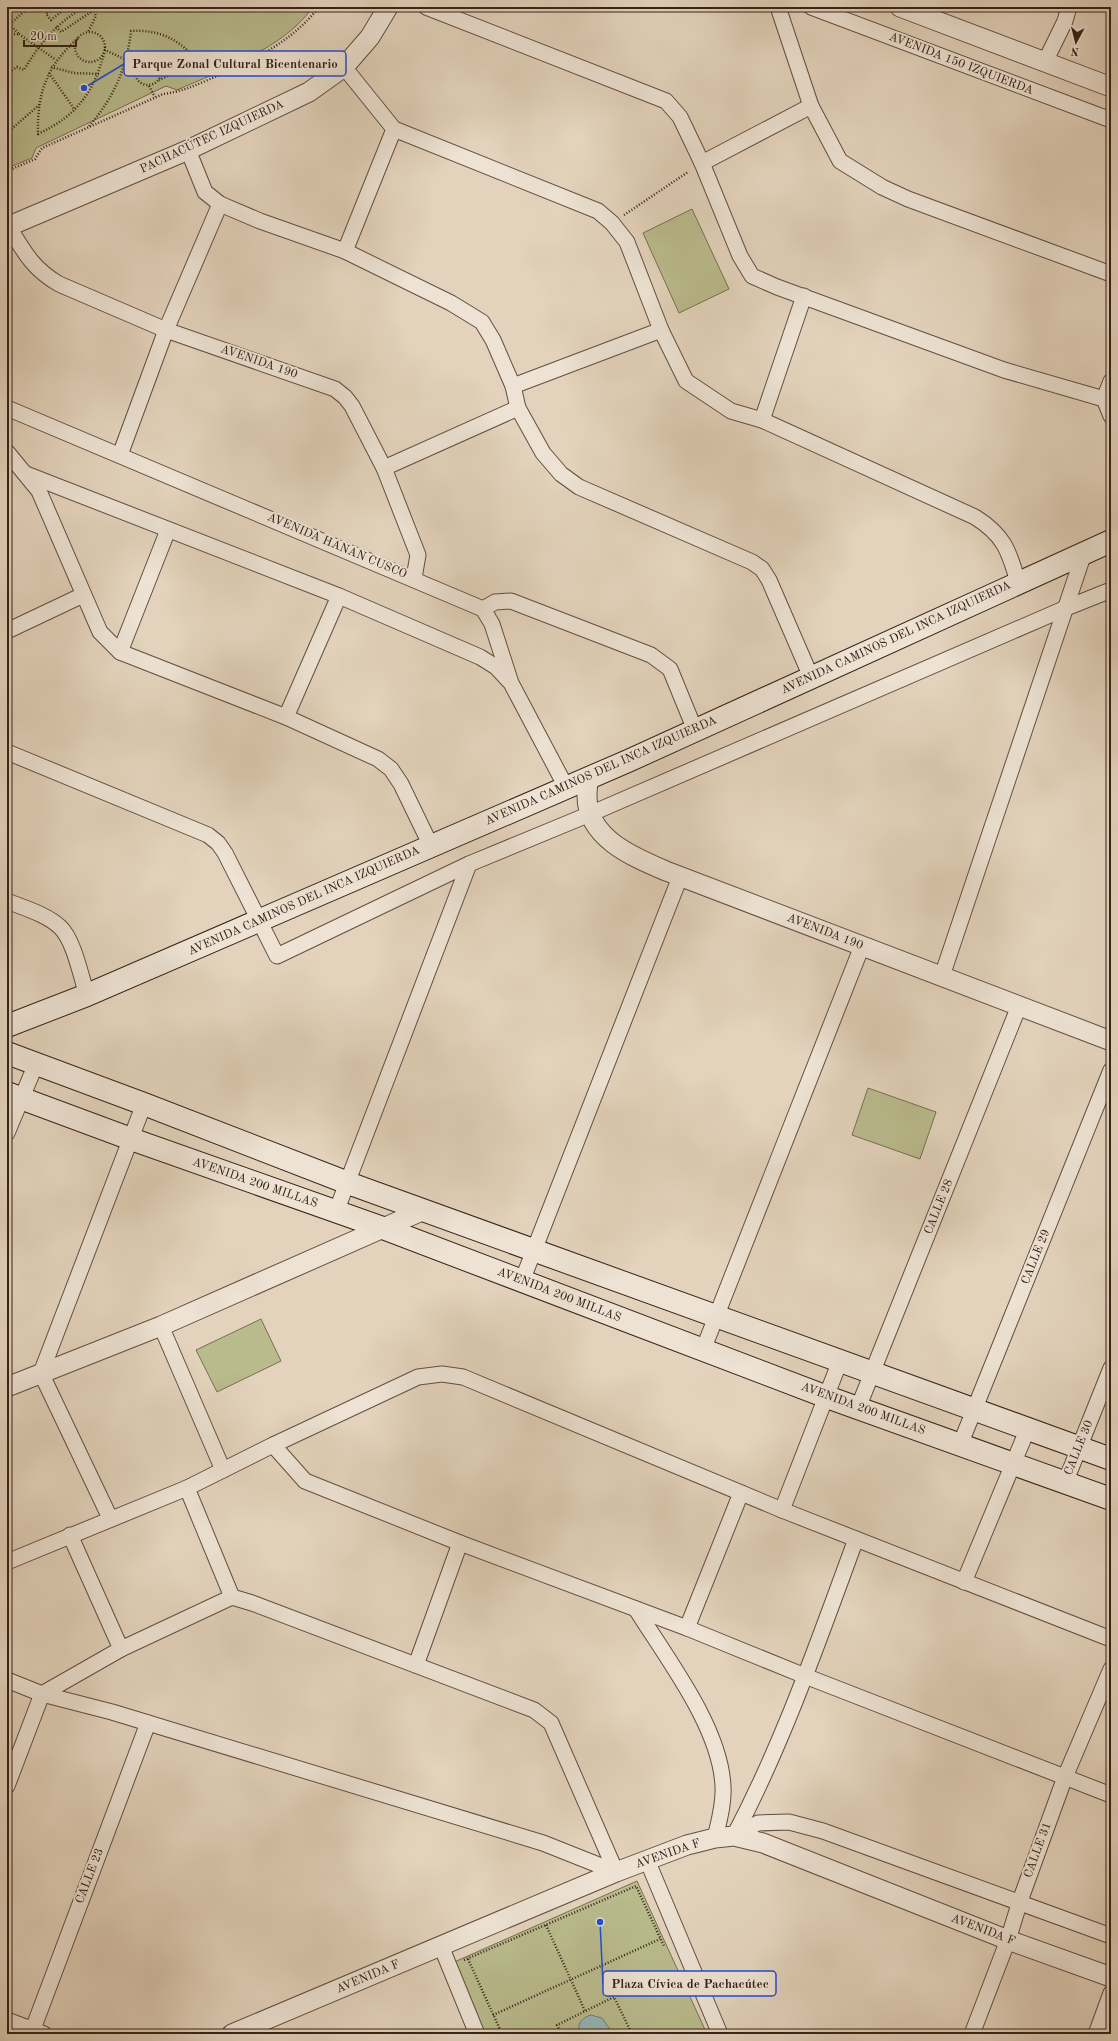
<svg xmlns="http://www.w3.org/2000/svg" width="1118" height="2041" viewBox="0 0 1118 2041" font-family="'Old Standard TT',serif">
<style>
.green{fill:#b9bb8d;stroke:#786e53}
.water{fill:#96b7b5;stroke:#707b77}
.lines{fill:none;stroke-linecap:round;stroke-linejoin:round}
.minor-casing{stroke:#624e42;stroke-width:17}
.tertiary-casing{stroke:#624e42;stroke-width:21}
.secondary-casing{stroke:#372219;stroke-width:24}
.path{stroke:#372219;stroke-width:2.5;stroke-dasharray:1 2;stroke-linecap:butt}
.minor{stroke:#ede2d3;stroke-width:15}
.tertiary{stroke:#ede2d3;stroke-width:19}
.secondary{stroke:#ede2d3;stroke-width:22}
.labels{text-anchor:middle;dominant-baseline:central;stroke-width:4;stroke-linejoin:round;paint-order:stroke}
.street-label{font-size:12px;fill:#372219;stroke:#ede2d3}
.leader{fill:none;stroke:#1d4ed8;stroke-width:1.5}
.callout-dot{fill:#1d4ed8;stroke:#ede2d3;stroke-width:1.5}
.callout{fill:#ede2d3;stroke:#1d4ed8;stroke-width:1.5}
.callout-label{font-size:13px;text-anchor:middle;font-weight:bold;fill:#372219}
</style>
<rect width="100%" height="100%" fill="#e3d3bc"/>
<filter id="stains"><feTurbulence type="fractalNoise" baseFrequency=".005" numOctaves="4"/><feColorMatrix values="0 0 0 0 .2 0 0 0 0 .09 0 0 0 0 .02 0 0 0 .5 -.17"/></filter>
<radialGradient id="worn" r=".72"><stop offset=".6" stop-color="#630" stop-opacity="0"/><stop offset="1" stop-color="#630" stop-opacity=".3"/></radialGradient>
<g class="green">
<path d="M7,7H313C283,49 222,70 177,90L166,86L36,148L32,158L7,168Z"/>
<path d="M692,209L729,289L679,313L643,233Z"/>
<path d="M868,1088L936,1112L920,1159L852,1135Z"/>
<path d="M261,1319L281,1361L217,1392L196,1350Z"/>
<path d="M637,1881L707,2034H483L452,1963Z"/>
</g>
<path class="water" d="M591,2015L602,2018L609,2028L608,2034H579C577,2024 581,2018 591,2015Z"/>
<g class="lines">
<defs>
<g id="minor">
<path d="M426,7L666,101L680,117L702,163L740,256L752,276L777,287L1004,370L1104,399L1111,416"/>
<path d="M778,7L811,106L840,161L882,187L908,199L1111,274"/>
<path d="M811,7L1111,120"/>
<path d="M1045,62L1065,21L1069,7"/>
<path d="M344,67L394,129L598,211L612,223L627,242L661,330L686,381L731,411L762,420L975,517C1004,535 1009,551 1018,582"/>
<path d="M188,150L205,192L220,204L260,221L345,251L451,303L482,322L493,340L513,386L518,408L543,453L561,474L579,487L752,562L762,569L769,580L811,677"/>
<path d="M702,163L811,106"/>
<path d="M9,227C24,252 33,269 59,284L166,330L335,389L345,397L352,406L384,468L418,555L414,578"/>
<path d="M345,251L394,129"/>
<path d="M513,386L661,330"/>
<path d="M1104,399L1111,381"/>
<path d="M7,408L483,609L492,624L511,683L566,787"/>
<path d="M762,420L804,296"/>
<path d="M7,452L39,491L100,632L120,652L286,717L378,759L391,769L401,784L431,846"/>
<path d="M120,455L166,330L220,204"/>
<path d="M384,468L518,408"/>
<path d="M26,474L339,596L480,657L496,667L509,681"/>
<path d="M483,609L495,602L511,601L651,655L670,669L695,730"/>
<path d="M7,631L83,595"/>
<path d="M120,652L168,530"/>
<path d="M286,717L339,596"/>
<path d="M7,752L208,835L218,843L225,853L277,956L469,864L590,814L1066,608L1111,590"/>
<path d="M7,901C24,908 46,914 60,927C74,940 81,977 87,995"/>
<path d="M942,976L1084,553"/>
<path d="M7,1133L36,1064"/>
<path d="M336,1212L469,864"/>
<path d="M522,1281L680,877"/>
<path d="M161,1326L223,1470"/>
<path d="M703,1350L862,946"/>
<path d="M858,1408L1019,1006"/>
<path d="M273,1445L305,1481L460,1543L687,1628L805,1676L1111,1795"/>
<path d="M960,1445L1111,1070"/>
<path d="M1065,1483L1111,1368"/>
<path d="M187,1488L232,1597"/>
<path d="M782,1510L840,1361"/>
<path d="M110,1518L41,1373L144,1104"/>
<path d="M70,1535L121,1649"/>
<path d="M7,1562L187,1488L273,1445L418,1377L442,1374L463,1377L782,1510L1111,1639"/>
<path d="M964,1582L1028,1428"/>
<path d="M636,1609C667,1659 721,1728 723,1787C724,1804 719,1821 715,1838"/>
<path d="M687,1628L741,1493"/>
<path d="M416,1665L460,1543"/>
<path d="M7,1680L42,1694L112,1712L543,1843L616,1872"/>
<path d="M7,1786L42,1694L121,1649L232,1597L252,1603L534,1710L551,1723L616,1872"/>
<path d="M734,1836L758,1823L789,1822L823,1831L1111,1936"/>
<path d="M734,1836C784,1741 819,1639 856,1539"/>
<path d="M647,1860L720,2034"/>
<path d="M441,1946L477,2034"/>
<path d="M7,2020L44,2034"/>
<path d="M33,2029L148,1723"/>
<path d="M972,2034L1008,1940L1020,1901L1065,1777L1111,1669"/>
<path d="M1096,2034L1111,1993"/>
</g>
<g id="tertiary">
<path d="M900,7L1111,87"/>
<path d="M7,227L188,150L309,92L344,67L370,37L388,7"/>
<path d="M589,777C588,783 587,790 587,796C587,838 633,857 666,871L1111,1041"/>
<path d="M7,1387L161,1326L424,1210"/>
<path d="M232,2034L616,1872L687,1845L715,1838L734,1836L763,1843L1008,1940L1111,1977"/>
</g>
<g id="secondary">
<path d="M7,1026L87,995L628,761L1111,541"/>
<path d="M7,1053L144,1104L348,1183L1111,1459"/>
<path d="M7,1093L131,1139L383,1228L827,1397L1111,1499"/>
</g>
</defs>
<use href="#minor" class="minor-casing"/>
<use href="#tertiary" class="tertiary-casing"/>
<use href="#secondary" class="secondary-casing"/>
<g class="path">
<path d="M54,7L46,14L51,20L67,7"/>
<path d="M7,22L19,34H7"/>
<path d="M10,24L29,7"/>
<path d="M56,27L61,32L94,10L96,16L88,32"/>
<circle cx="90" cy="47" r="15"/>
<path d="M19,34L56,60"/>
<path d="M78,38C47,66 37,92 38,134C78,115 94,92 105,50L137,65"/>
<circle cx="148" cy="72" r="13"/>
<path d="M51,67L74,73L99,74"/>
<path d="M49,73L75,110"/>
<path d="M7,74L17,67L24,70C39,44 58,22 84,7"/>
<path d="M149,86L155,97"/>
<path d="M89,126C114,98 127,67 131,31C159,29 181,40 198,62L159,80"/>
<path d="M7,133L39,105"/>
<path d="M7,171L35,159L42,148L163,94C180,92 194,86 210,79C249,63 292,42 319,7"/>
<path d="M624,215L688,172"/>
<path d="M546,1925L585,2011"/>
<path d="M468,1959L502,2034"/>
<path d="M464,1960L636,1886L664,1946"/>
<path d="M493,2015L660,1939"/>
<path d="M561,2034L557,2025L614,1997L632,2034"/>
</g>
<use href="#minor" class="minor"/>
<use href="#tertiary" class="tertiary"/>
<use href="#secondary" class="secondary"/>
</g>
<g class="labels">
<g class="street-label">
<text transform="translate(961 64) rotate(21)">AVENIDA 150 IZQUIERDA</text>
<text transform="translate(212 137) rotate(-25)">PACHACÚTEC IZQUIERDA</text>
<text transform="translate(259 362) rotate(19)">AVENIDA 190</text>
<text transform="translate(337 546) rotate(23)">AVENIDA HANAN CUSCO</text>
<text transform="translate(896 638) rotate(-25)">AVENIDA CAMINOS DEL INCA IZQUIERDA</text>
<text transform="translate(601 771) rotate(-24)">AVENIDA CAMINOS DEL INCA IZQUIERDA</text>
<text transform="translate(304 901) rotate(-24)">AVENIDA CAMINOS DEL INCA IZQUIERDA</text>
<text transform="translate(825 932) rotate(21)">AVENIDA 190</text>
<text transform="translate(255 1183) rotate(19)">AVENIDA 200 MILLAS</text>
<text transform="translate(939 1207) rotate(-68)">CALLE 28</text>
<text transform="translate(1036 1257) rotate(-68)">CALLE 29</text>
<text transform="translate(559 1295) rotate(21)">AVENIDA 200 MILLAS</text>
<text transform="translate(863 1409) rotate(20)">AVENIDA 200 MILLAS</text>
<text transform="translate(1079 1448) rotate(-68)">CALLE 30</text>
<text transform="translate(1038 1850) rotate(-70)">CALLE 31</text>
<text transform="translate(668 1854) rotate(-19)">AVENIDA F</text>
<text transform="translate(90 1876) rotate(-69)">CALLE 23</text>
<text transform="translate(983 1930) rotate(21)">AVENIDA F</text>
<text transform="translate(368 1977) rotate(-23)">AVENIDA F</text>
</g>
</g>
<path class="leader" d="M84 88L124 64M600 1922L603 1984"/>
<g class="callout-dot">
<circle cx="84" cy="88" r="4"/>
<circle cx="600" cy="1922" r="4"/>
</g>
<g class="callout">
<rect x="124" y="51" width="222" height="25" rx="4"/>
<rect x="603" y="1971" width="173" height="25" rx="4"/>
</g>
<g class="callout-label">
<text x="235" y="68">Parque Zonal Cultural Bicentenario</text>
<text x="690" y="1988">Plaza Cívica de Pachacútec</text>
</g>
<rect width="1118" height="2041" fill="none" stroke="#e3d3bc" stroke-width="24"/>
<rect x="8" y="8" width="1102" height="2025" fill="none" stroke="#372219" stroke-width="2"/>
<rect x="12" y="12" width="1094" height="2017" fill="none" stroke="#372219"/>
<g transform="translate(1076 42) rotate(187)" stroke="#ede2d3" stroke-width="3" paint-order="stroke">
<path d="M0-3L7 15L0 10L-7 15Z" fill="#372219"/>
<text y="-6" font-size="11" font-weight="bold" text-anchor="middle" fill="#372219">N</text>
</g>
<path d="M24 40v6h52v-6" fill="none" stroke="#372219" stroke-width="2"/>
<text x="30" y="40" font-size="12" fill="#372219" stroke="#ede2d3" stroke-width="3" paint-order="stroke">20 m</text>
<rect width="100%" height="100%" filter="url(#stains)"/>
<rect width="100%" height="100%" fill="url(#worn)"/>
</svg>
